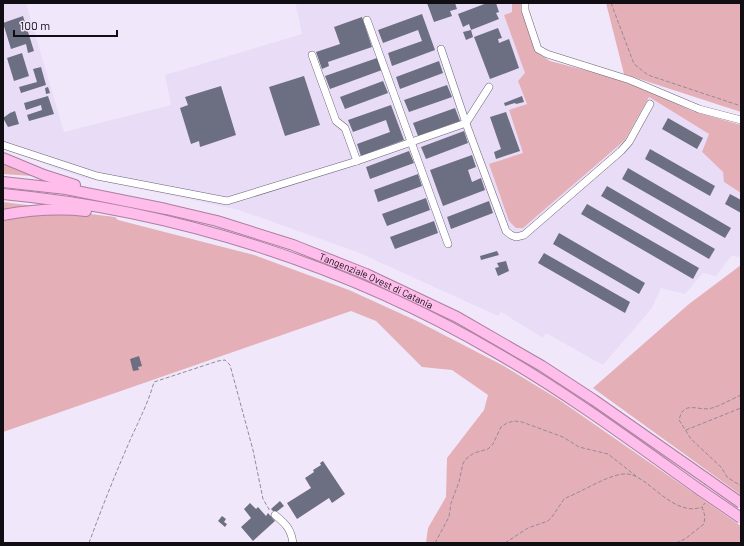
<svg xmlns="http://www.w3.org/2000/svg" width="744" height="546" viewBox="0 0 744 546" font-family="Barlow,sans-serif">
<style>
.built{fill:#e9dcf6}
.green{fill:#e5afb7}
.building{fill:#6c6f81}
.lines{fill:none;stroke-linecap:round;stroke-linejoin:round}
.minor-casing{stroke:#6b6373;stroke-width:8}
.highway-casing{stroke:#ab7f9f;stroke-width:12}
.path{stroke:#928b99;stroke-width:1;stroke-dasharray:4 2;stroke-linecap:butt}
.minor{stroke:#fff;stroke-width:7}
.highway{stroke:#febdea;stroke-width:10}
.highway-bridge-casing{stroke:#ab7f9f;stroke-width:12;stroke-linecap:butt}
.highway-bridge{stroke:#febdea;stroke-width:10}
.labels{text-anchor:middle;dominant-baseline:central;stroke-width:3;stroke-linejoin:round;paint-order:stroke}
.street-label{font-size:10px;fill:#100d13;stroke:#f1e7fa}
</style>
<rect width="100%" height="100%" fill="#f1e7fa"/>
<path class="built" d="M3,3H26L64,132L171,105L165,75L302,34L296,5L297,3H512V12L504,15L526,73L518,81L527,104L509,111L523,153V228L625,140L649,97L709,134L702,153L723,172L725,182L741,193V257L731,256L716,276L703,273L685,294L661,288L652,308L603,365L546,333L543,338L501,312L498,316L357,252L239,210L146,190L84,178L3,149Z"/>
<g class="green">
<path d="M512,3H522V11L536,52L550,61L611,77L651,92L692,111L741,125V193L724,182L723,172L702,152L709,134L649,97L625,140L523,228H516L509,221L489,164L523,153L509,110L527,104L518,81L525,73L504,15L512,12Z"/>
<path d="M606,3H741V112L624,74Z"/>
<path d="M3,163L32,176L3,174Z"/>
<path d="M3,202L35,206L3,213Z"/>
<path d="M74,212L115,217L118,220L254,255L349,290L417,321L504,366L558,399L741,526V543H426L428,528L446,497L447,458L484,410L488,395L452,370L422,367L376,321L351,311L3,432V218Z"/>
<path d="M741,265V495L593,388L689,304Z"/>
</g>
<g class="building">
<path d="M427,3H455L457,9L450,11L452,16L434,22Z"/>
<path d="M487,3H496L499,12L496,13L499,19L471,30L469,24L463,27L458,14Z"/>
<path d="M422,14L435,50L392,66L388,53L422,41L418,30L383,43L378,30Z"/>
<path d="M23,16L34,51L28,53L26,44L11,49L3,23Z"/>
<path d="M362,17L372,47L328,62L329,66L322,69L316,52L340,44L334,27Z"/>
<path d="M498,28L502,38L498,39L499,43L509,39L519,68L490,79L474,37Z"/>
<path d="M471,30L473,37L466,40L463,32Z"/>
<path d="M22,53L29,76L14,81L7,58Z"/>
<path d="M377,58L382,70L330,89L325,76Z"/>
<path d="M439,61L443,73L400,89L396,77Z"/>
<path d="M41,67L46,85L21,93L19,87L37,82L33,69Z"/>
<path d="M304,76L320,125L285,136L269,87Z"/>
<path d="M383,81L388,93L345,109L340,97Z"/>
<path d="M447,85L452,97L409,112L404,100Z"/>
<path d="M221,86L236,135L200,147L199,141L191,144L180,108L188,105L185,97Z"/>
<path d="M48,87L50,93L46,94L45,88Z"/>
<path d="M48,96L54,114L29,121L27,115L42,110L41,105L26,110L24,103Z"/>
<path d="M522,96L524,102L516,104L515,103L505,106L504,103Z"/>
<path d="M391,105L404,140L361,156L357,144L390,132L386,120L353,132L348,120Z"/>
<path d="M455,108L460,121L418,136L413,123Z"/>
<path d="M15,111L19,124L8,127L3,118L10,113Z"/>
<path d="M506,112L520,151L496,159L494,152L501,149L490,117Z"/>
<path d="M668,118L703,138L697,149L662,129Z"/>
<path d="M464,131L468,143L426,159L421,147Z"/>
<path d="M650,149L715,186L710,196L645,159Z"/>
<path d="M409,151L414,163L370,179L366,167Z"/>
<path d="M472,155L476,167L468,170L472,182L481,178L485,190L443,206L430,170Z"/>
<path d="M628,168L731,228L725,238L622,179Z"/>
<path d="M418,174L422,186L378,202L374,190Z"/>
<path d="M607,186L715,249L709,259L601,196Z"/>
<path d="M730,194L741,200V213L725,204Z"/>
<path d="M426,198L430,210L387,226L382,214Z"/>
<path d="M489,201L493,213L451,229L447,217Z"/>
<path d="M587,204L699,268L693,279L581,214Z"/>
<path d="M434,221L438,233L395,249L390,237Z"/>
<path d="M559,233L645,283L639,294L553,244Z"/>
<path d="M497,251L499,255L481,260L480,256Z"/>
<path d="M544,253L630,302L625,313L538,263Z"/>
<path d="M506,261L509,271L498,276L495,268L499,267L497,263Z"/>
<path d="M139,356L142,366L138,367L139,370L133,371L130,359Z"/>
<path d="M323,461L345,494L332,503L329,498L297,519L287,503L311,488L305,478L314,472L313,470L321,465L320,463Z"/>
<path d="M280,501L284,506L275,513L271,509Z"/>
<path d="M250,503L256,509L258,507L266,516L268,513L275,521L253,541L241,527L251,518L244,509Z"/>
<path d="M222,516L226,519L224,522L227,524L225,527L218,521Z"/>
</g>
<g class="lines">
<defs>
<g id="minor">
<path d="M525,3V10L538,49L547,54L630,80L699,109L741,120"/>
<path d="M367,20L448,244"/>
<path d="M441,49L468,129L506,231L511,235L516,237L524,235L621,151L629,142L650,104"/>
<path d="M312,55L336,121L345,128L357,161"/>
<path d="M3,145L97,176L227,201L357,161L466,123L489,87"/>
<path d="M275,515C286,524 291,529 293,543"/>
</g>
<g id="highway">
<path d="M3,158L44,175L75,185"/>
<path id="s1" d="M3,182L66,189L166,209L217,221L293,245L366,274L457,317L542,366L594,400L707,479"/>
<path d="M3,194C175,210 346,265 495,352C567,393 633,442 700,490"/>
<path d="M3,215C30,210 59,208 86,211"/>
</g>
</defs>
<use href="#minor" class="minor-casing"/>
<use href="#highway" class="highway-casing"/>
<g class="path">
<path d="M611,3L634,64L648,75L741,106"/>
<path d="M741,395C732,399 722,405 712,408C703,411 693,405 685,409C681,412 680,416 679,420L691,439L721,467L727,477L741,486"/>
<path d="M686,430L741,408"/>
<path d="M89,543C101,510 114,477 128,445C137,424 148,404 154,382L218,361L225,360L230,365L253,450L263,499L270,511"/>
<path d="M435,543L449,517L451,503L459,482L463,463L467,458L474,453L488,449L493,444L501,427L507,423L514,421L522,422L563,437L579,447L608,454L636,476"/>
<path d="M505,543L528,528L548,521L552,517L564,499L568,497C583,491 613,472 628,474C635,475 640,479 645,482C661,494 681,515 702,507"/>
<path d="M676,543L685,539L704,524L705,516L702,507L705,503"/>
</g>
<use href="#minor" class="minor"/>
<use href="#highway" class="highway"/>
<defs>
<g id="highway-bridge">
<path d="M707,479L741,503"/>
<path d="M700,490L741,518"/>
</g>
</defs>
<use href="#highway-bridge" class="highway-bridge-casing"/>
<use href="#highway-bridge" class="highway-bridge"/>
</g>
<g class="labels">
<g class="street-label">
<text stroke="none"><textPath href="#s1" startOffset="388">Tangenziale Ovest di Catania</textPath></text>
</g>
</g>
<rect width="744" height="546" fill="none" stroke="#100d13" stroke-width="8"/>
<path d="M14 30v6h103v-6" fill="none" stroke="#100d13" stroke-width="2"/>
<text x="20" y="30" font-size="12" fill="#100d13" stroke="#f1e7fa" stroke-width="3" paint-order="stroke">100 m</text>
</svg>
